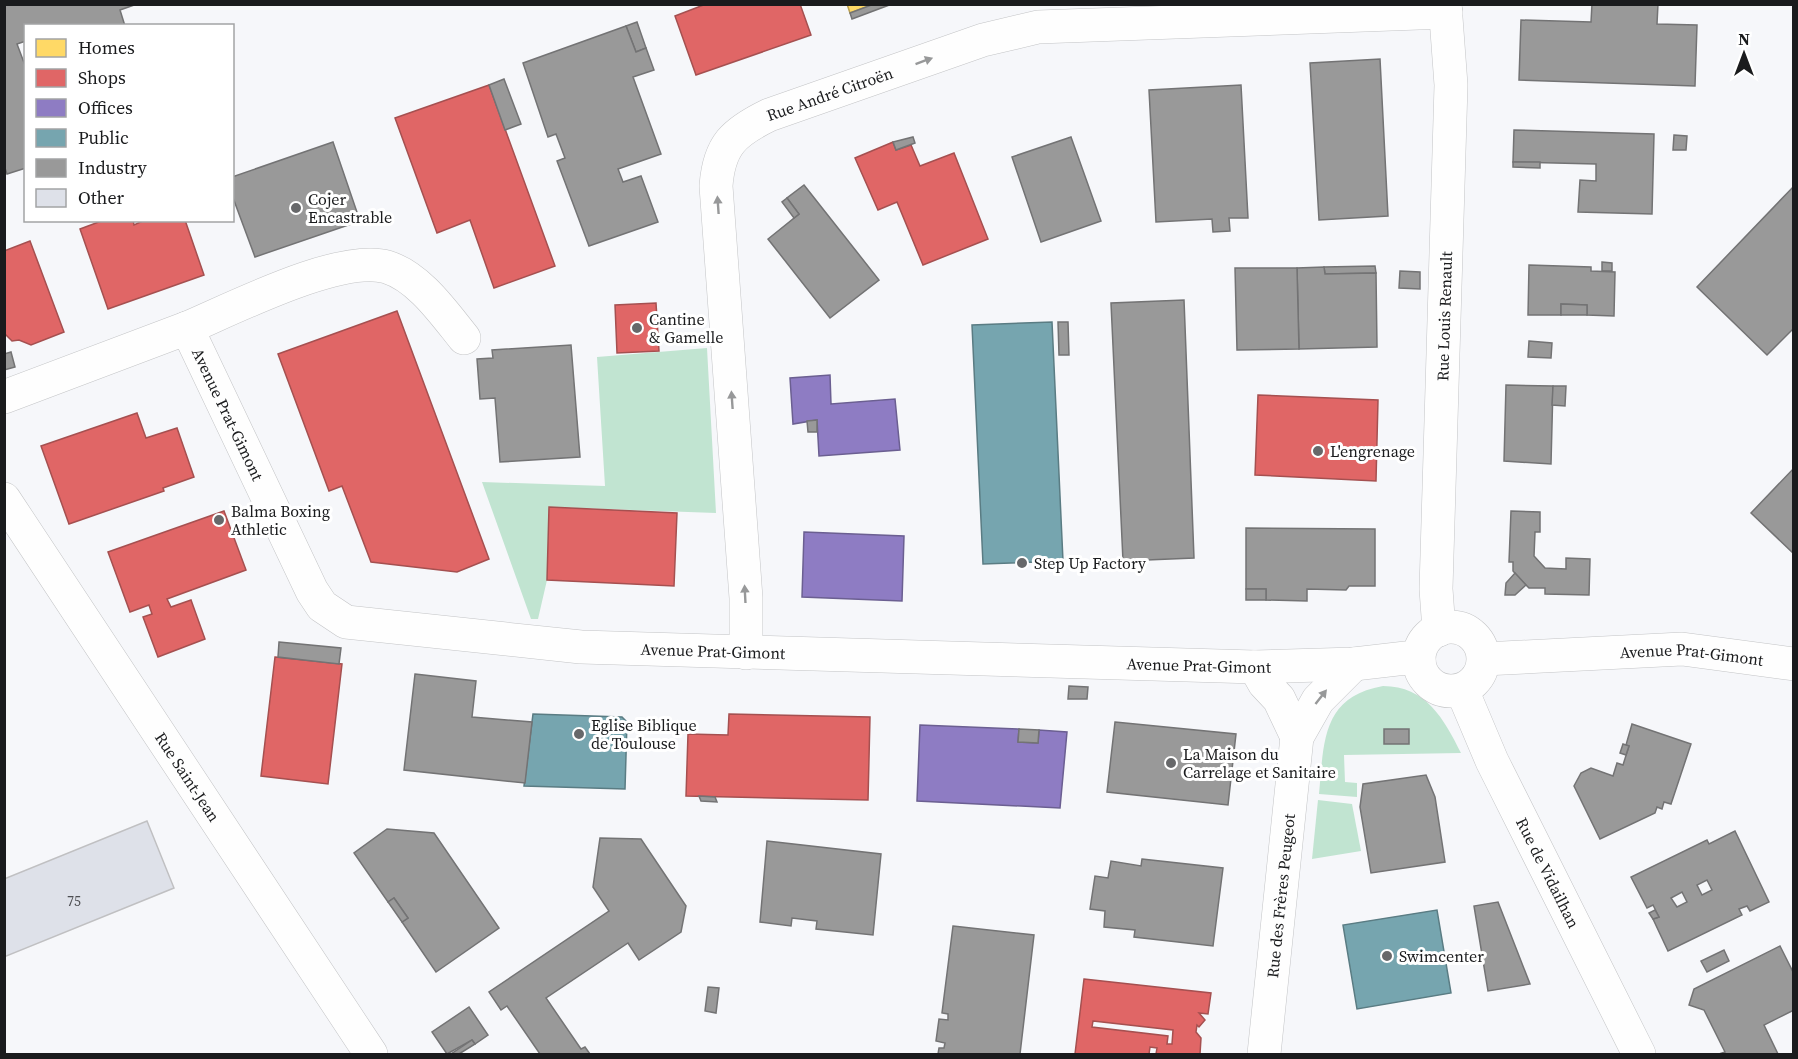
<svg xmlns="http://www.w3.org/2000/svg" width="1798" height="1059" viewBox="0 0 1798 1059" font-family="'Source Serif 4',serif">
<style>
.green{fill:#c1e4d1;fill-rule:evenodd}
.homes{fill:#ffd966;stroke:#baa050;stroke-width:1.5}
.shops{fill:#e06666;stroke:#a55050;stroke-width:1.5;fill-rule:evenodd}
.offices{fill:#8e7cc3;stroke:#6b5f91;stroke-width:1.5}
.public{fill:#76a5af;stroke:#5a7c83;stroke-width:1.5}
.industry{fill:#999;stroke:#737374;stroke-width:1.5;fill-rule:evenodd}
.building{fill:#dee1e9;stroke:#c0c0c2;stroke-width:1.5}
.lines{fill:none;stroke-linecap:round;stroke-linejoin:round}
.minor-casing{stroke:#c3c4c6;stroke-width:34}
.minor{stroke:#fefefe;stroke-width:33}
.oneway{fill:#979899}
.poi-dot{fill:#67686a;stroke:#fff;stroke-width:2}
.labels{text-anchor:middle;dominant-baseline:central;stroke-width:6;stroke-linejoin:round;paint-order:stroke}
.number-label{font-size:14px;fill:#4d4e52}
.street-label{font-size:16px;fill:#1a1b1d;stroke:#fff}
.poi-label{font-size:16px;fill:#1a1b1d;stroke:#fff;text-anchor:start}
</style>
<rect width="100%" height="100%" fill="#f6f7fa"/>
<g class="green">
<path d="M707,348L716,513L549,507L547,580L538,619H531L482,482L605,486L597,357Z"/>
<path d="M1383,686C1426,686 1444,719 1461,753L1344,755L1345,782L1357,783V797L1319,794C1324,743 1321,697 1383,686ZM1384,729H1409V744H1384Z"/>
<path d="M1318,800L1352,804L1361,851L1312,859Z"/>
</g>
<path class="homes" d="M847,4H874L850,13Z"/>
<g class="shops">
<path d="M706,4H800L811,35L696,75L675,16Z"/>
<path d="M489,85L555,266L494,288L470,220L437,233L395,118Z"/>
<path d="M893,142L896,150L911,145L920,166L954,153L988,239L923,265L897,202L878,210L855,158Z"/>
<path d="M104,220H133L134,225L145,220H185L204,275L108,309L80,229Z"/>
<path d="M30,241L64,332L31,345L19,340L12,341L4,333V251Z"/>
<path d="M656,303L659,351L617,353L615,305Z"/>
<path d="M397,311L489,559L457,572L371,562L342,486L329,491L278,354Z"/>
<path d="M1258,395L1378,400L1376,481L1255,475Z"/>
<path d="M137,413L146,438L177,428L194,477L163,488L164,491L69,524L41,446Z"/>
<path d="M549,507L677,513L674,586L547,580Z"/>
<path d="M224,511L246,570L167,599L171,607L191,600L205,639L158,657L143,617L152,614L149,605L130,612L108,552Z"/>
<path d="M275,657L342,664L328,784L261,776Z"/>
<path d="M729,714L870,717L868,800L686,796L688,734L728,735Z"/>
<path d="M1084,979L1211,993L1208,1014L1199,1013L1205,1020L1199,1027L1197,1025L1196,1032L1201,1038L1200,1054H1156L1157,1048L1150,1047L1149,1054H1075ZM1093,1021L1173,1030L1172,1044H1167L1168,1036L1092,1027Z"/>
</g>
<g class="offices">
<path d="M830,375L831,404L895,399L900,450L819,456L817,420L793,424L790,378Z"/>
<path d="M804,532L904,536L902,601L802,597Z"/>
<path d="M920,725L1019,729L1018,742L1038,743L1039,730L1067,732L1060,808L917,801Z"/>
</g>
<g class="public">
<path d="M1052,322L1063,561L983,564L972,325Z"/>
<path d="M533,714L622,717L627,722L625,789L524,786Z"/>
<path d="M1437,910L1451,993L1357,1009L1343,925Z"/>
</g>
<g class="industry">
<path d="M4,4H137L120,10L125,26H26V41L17,44L26,68V168L7,174L4,165Z"/>
<path d="M874,4H892L852,19L850,13Z"/>
<path d="M1592,4H1658L1657,24L1697,25L1695,86L1519,80L1521,20L1591,22Z"/>
<path d="M637,22L646,48L636,52L626,26Z"/>
<path d="M626,26L636,52L646,48L654,70L633,77L661,154L618,169L623,182L641,176L658,222L589,246L557,161L565,158L556,134L548,137L523,63Z"/>
<path d="M1380,59L1388,216L1319,220L1310,63Z"/>
<path d="M504,79L521,124L505,130L489,85Z"/>
<path d="M1241,85L1248,218H1229L1230,231L1213,232L1212,219L1156,222L1149,90Z"/>
<path d="M1514,130L1654,134L1652,214L1578,212L1580,180L1596,181V164L1513,162Z"/>
<path d="M1674,135L1687,136L1686,150H1673Z"/>
<path d="M913,137L915,143L896,150L893,142Z"/>
<path d="M1071,137L1101,221L1041,242L1012,157Z"/>
<path d="M333,142L360,221L255,257L232,195V177Z"/>
<path d="M1513,162H1540V168L1513,167Z"/>
<path d="M804,185L879,280L830,318L768,239L799,214L787,198Z"/>
<path d="M1794,186V328L1767,355L1697,287Z"/>
<path d="M787,198L799,214L794,218L782,202Z"/>
<path d="M1602,262L1612,263V271H1602Z"/>
<path d="M1529,265L1591,267V271L1615,272L1614,316L1587,315V305L1561,304V315H1528Z"/>
<path d="M1375,266L1376,273L1325,274L1324,267Z"/>
<path d="M1324,267L1325,274L1376,273L1377,347L1299,349L1297,268Z"/>
<path d="M1235,268H1297L1299,349L1237,350Z"/>
<path d="M1400,271L1420,272V289L1399,288Z"/>
<path d="M1184,300L1194,558L1123,561L1111,303Z"/>
<path d="M1561,304L1587,305V315H1561Z"/>
<path d="M1058,322H1068L1069,355H1059Z"/>
<path d="M1529,341L1552,343L1551,358L1528,357Z"/>
<path d="M571,345L580,457L500,462L495,398L480,399L477,359L493,358L492,350Z"/>
<path d="M11,352L15,367L4,370V354Z"/>
<path d="M1506,385L1553,386L1551,464L1504,461Z"/>
<path d="M1553,386H1566L1565,406L1552,405Z"/>
<path d="M817,420V432H808L807,421Z"/>
<path d="M1794,468V554L1751,513Z"/>
<path d="M1511,511L1540,512V532H1535L1534,556L1545,568L1566,569V558L1590,559L1589,595L1545,594V588H1529L1526,585L1513,571V562H1509Z"/>
<path d="M1246,528L1375,529V586H1349L1346,590L1307,589V601L1266,600V589H1246Z"/>
<path d="M1515,573L1526,585L1515,595H1505L1506,583Z"/>
<rect x="1246" y="589" width="20" height="11"/>
<path d="M279,642L341,648L339,664L278,657Z"/>
<path d="M415,674L476,681L472,717L532,722L525,783L404,770Z"/>
<path d="M1069,686L1088,687L1087,699H1068Z"/>
<path d="M1115,722L1236,734L1228,805L1107,792Z"/>
<path d="M1632,724L1691,744L1671,804L1664,802L1662,809L1657,807L1655,813L1600,839L1574,786L1581,773L1591,768L1613,776L1617,763L1623,765L1629,746L1626,745Z"/>
<path d="M1019,729L1039,730L1038,743L1018,742Z"/>
<rect x="1384" y="729" width="25" height="15"/>
<path d="M1623,744L1629,746L1626,755L1620,753Z"/>
<path d="M1426,775L1435,797L1445,862L1371,873L1360,807L1363,784Z"/>
<path d="M699,796L715,797L717,802L701,801Z"/>
<path d="M387,829L434,833L499,928L436,972L402,922L408,918L394,898L388,902L354,853Z"/>
<path d="M1735,831L1769,902L1750,911L1747,906L1739,909L1742,915L1668,951L1653,919L1659,917L1653,905L1647,908L1631,877L1707,840L1709,844ZM1707,880L1712,890L1702,895L1697,885ZM1682,892L1687,902L1677,907L1671,898Z"/>
<path d="M600,838L641,839L686,906L681,932L639,960L628,943L546,998L581,1049L585,1047L590,1054H540L507,1006L501,1010L489,992L609,911L593,887Z"/>
<path d="M767,841L881,854L873,935L816,929L817,921L792,918L791,926L760,922Z"/>
<path d="M1142,859L1223,868L1213,946L1134,937L1135,930L1104,927L1105,911L1090,909L1095,876L1108,878L1111,861L1141,866Z"/>
<path d="M394,898L408,918L402,922L388,902Z"/>
<path d="M1498,902L1530,984L1488,991L1474,906Z"/>
<path d="M1655,910L1659,917L1653,919L1649,913Z"/>
<path d="M953,926L1034,935L1020,1054H938L939,1048H944L945,1043L936,1041L939,1019L948,1020V1014L942,1013Z"/>
<path d="M1780,946L1794,974V1010L1764,1025L1778,1054H1719L1725,1052L1704,1010L1689,1005L1694,989Z"/>
<path d="M1724,950L1729,961L1707,972L1701,961Z"/>
<path d="M708,987L719,988L716,1013L705,1011Z"/>
<path d="M469,1007L488,1035L475,1044L472,1040L447,1054L432,1032Z"/>
<path d="M472,1040L475,1044L459,1054H451Z"/>
</g>
<path class="building" d="M147,821L174,888L4,957V879Z"/>
<g class="lines">
<defs>
<g id="minor">
<path d="M187,328C232,309 341,253 387,267C419,277 443,312 464,338"/>
<path id="s1" d="M4,397L187,328L312,591L322,606L346,622L581,647L1255,667L1354,664L1406,658L1419,661"/>
<path id="s2" d="M4,499L371,1054"/>
<circle cx="1451" cy="659" r="32"/>
<path id="s3" d="M1439,630L1436,589L1451,85L1445,4"/>
<path id="s4" d="M746,653V598L716,186C719,145 734,132 769,115L983,40L1038,27L1446,12"/>
<path id="s5" d="M1484,659L1682,649L1794,664"/>
<path d="M1255,667L1264,683L1279,699L1297,737"/>
<path id="s6" d="M1462,690L1492,761L1639,1054"/>
<path id="s7" d="M1264,1054L1297,737L1318,700L1354,664"/>
</g>
</defs>
<use href="#minor" class="minor-casing"/>
<use href="#minor" class="minor"/>
</g>
<defs><path id="oneway-solid" d="M-6-.8H1V-3.2L6.5 0L1 3.2V.8H-6Z" transform="scale(1.5)"/></defs>
<g class="oneway">
<use href="#oneway-solid" transform="translate(924 61) rotate(-20)"/>
<use href="#oneway-solid" transform="translate(718 205) rotate(-94)"/>
<use href="#oneway-solid" transform="translate(732 400) rotate(-94)"/>
<use href="#oneway-solid" transform="translate(745 594) rotate(-93)"/>
<use href="#oneway-solid" transform="translate(1321 697) rotate(-52)"/>
</g>
<g class="poi-dot">
<circle cx="296" cy="208" r="6"/>
<circle cx="637" cy="328" r="6"/>
<circle cx="1318" cy="451" r="6"/>
<circle cx="219" cy="520" r="6"/>
<circle cx="1022" cy="563" r="6"/>
<circle cx="579" cy="734" r="6"/>
<circle cx="1171" cy="763" r="6"/>
<circle cx="1387" cy="956" r="6"/>
</g>
<g class="labels">
<g class="number-label">
<text x="74" y="901">75</text>
</g>
<g class="street-label">
<text stroke="none"><textPath href="#s4" startOffset="627">Rue André Citroën</textPath></text>
<text stroke="none"><textPath href="#s3" startOffset="314">Rue Louis Renault</textPath></text>
<text stroke="none"><textPath href="#s1" startOffset="291">Avenue Prat-Gimont</textPath></text>
<text stroke="none"><textPath href="#s1" startOffset="902">Avenue Prat-Gimont</textPath></text>
<text stroke="none"><textPath href="#s5" startOffset="208">Avenue Prat-Gimont</textPath></text>
<text stroke="none"><textPath href="#s1" startOffset="1388">Avenue Prat-Gimont</textPath></text>
<text stroke="none"><textPath href="#s2" startOffset="333">Rue Saint-Jean</textPath></text>
<text stroke="none"><textPath href="#s6" startOffset="202">Rue de Vidailhan</textPath></text>
<text stroke="none"><textPath href="#s7" startOffset="159">Rue des Frères Peugeot</textPath></text>
</g>
<g class="poi-label">
<text x="308" y="199">Cojer<tspan x="308" dy="18">Encastrable</tspan></text>
<text x="649" y="319">Cantine<tspan x="649" dy="18">&amp; Gamelle</tspan></text>
<text x="1330" y="451">L'engrenage</text>
<text x="231" y="511">Balma Boxing<tspan x="231" dy="18">Athletic</tspan></text>
<text x="1034" y="563">Step Up Factory</text>
<text x="591" y="725">Eglise Biblique<tspan x="591" dy="18">de Toulouse</tspan></text>
<text x="1183" y="754">La Maison du<tspan x="1183" dy="18">Carrelage et Sanitaire</tspan></text>
<text x="1399" y="956">Swimcenter</text>
</g>
</g>
<rect width="1798" height="1059" fill="none" stroke="#1a1b1d" stroke-width="12"/>
<rect x="24" y="24" width="210" height="198" fill="#ffffff" stroke="#a3a4a5" stroke-width="1.5"/>
<rect x="36" y="39" width="30" height="18" fill="#ffd966" stroke="#a3a4a5" stroke-width="1.5"/>
<text x="78" y="54" font-size="18" fill="#1a1b1d">Homes</text>
<rect x="36" y="69" width="30" height="18" fill="#e06666" stroke="#a3a4a5" stroke-width="1.5"/>
<text x="78" y="84" font-size="18" fill="#1a1b1d">Shops</text>
<rect x="36" y="99" width="30" height="18" fill="#8e7cc3" stroke="#a3a4a5" stroke-width="1.5"/>
<text x="78" y="114" font-size="18" fill="#1a1b1d">Offices</text>
<rect x="36" y="129" width="30" height="18" fill="#76a5af" stroke="#a3a4a5" stroke-width="1.5"/>
<text x="78" y="144" font-size="18" fill="#1a1b1d">Public</text>
<rect x="36" y="159" width="30" height="18" fill="#999999" stroke="#a3a4a5" stroke-width="1.5"/>
<text x="78" y="174" font-size="18" fill="#1a1b1d">Industry</text>
<rect x="36" y="189" width="30" height="18" fill="#dee1e9" stroke="#a3a4a5" stroke-width="1.5"/>
<text x="78" y="204" font-size="18" fill="#1a1b1d">Other</text>
<g transform="translate(1744 54)" stroke="#ffffff" stroke-width="4.5" paint-order="stroke">
<path d="M0-4.5L10 22L0 15L-10 22Z" fill="#1a1b1d"/>
<text y="-9" font-size="16" font-weight="bold" text-anchor="middle" fill="#1a1b1d">N</text>
</g>
</svg>
